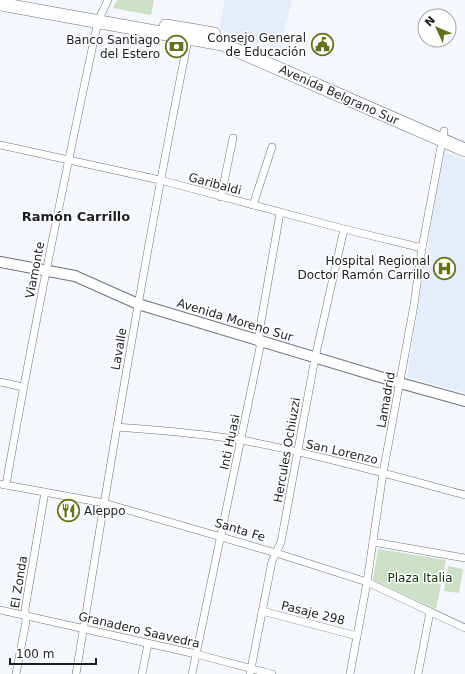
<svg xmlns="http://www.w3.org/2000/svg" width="465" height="674" viewBox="0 0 465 674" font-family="'DejaVu Sans',sans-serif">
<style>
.built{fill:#e5edfa}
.green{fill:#cce0c8}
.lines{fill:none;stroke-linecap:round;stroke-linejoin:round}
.street-casing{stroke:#6c7279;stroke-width:8}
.secondary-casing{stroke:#6c7279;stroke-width:12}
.highway-casing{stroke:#6c7279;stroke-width:14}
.street{stroke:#fff;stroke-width:7}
.secondary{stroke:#fff;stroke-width:10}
.highway{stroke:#fff;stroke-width:13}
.labels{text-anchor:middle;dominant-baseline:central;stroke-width:3;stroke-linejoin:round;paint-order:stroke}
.poi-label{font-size:12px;fill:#1c1e21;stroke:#fff;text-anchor:end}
.street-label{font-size:12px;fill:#1c1e21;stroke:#fff}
.park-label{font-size:12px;fill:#0c3802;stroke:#fff}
.neighbourhood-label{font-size:13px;font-weight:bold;fill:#1c1e21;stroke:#fff}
</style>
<rect width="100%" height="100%" fill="#f4f8fd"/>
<g class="built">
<path d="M225,0H292L280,50L219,29Z"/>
<path d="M443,151L465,160V393L407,377Z"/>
</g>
<g class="green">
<path d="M117,0H154L151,15L113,8Z"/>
<path d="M378,549L446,560L436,609L373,580Z"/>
<path d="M448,566L463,569L459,593L444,591Z"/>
</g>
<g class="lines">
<defs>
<g id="street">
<path d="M0,145L160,180L344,229L422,248"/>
<path d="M221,197L233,138"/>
<path d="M253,205L272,147"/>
<path d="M0,382L23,387"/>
<path d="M117,427C158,430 200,433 241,440C316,454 391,475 465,495"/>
<path d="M0,484L104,503L276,553L367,582L465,628"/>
<path d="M6,485C33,330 65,175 98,21L108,0"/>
<path d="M373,542L465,558"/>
<path d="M0,610L196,654L272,674"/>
<path d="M262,611L357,636"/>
<path d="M16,674L26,621L25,609L45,492"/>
<path d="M76,674C111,460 146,247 189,35"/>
<path d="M142,674L148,644"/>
<path d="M192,674L260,347L259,333L280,213"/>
<path d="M250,674L272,561L281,542L315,358L344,229"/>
<path d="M350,674L367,582L383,473L414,305L422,248L444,131"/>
<path d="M418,674L430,612"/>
</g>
<path id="secondary" d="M0,262L75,276L138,304L400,383L465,401"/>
<g id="highway">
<path d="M0,4L222,44L465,150"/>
<path d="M166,26L214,34"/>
</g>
</defs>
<use href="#street" class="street-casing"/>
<use href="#secondary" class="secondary-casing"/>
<use href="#highway" class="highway-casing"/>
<use href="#street" class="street"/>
<use href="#secondary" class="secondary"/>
<use href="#highway" class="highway"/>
</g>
<defs>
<symbol id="civic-ring" viewBox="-11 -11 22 22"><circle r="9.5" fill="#fff" stroke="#66711c" stroke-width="1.5"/><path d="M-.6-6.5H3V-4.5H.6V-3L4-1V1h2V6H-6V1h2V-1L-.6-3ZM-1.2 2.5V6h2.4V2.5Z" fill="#66711c"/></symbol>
<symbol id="bank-ring" viewBox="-11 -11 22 22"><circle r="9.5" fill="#fff" stroke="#66711c" stroke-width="1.5"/><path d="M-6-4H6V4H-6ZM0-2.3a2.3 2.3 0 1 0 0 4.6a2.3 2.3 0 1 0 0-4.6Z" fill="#66711c"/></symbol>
<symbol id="hospital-ring" viewBox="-11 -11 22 22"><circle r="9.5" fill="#fff" stroke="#66711c" stroke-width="1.5"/><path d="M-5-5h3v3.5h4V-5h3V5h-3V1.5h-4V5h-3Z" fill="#66711c"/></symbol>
<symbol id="restaurant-ring" viewBox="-11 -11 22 22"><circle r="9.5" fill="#fff" stroke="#66711c" stroke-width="1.5"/><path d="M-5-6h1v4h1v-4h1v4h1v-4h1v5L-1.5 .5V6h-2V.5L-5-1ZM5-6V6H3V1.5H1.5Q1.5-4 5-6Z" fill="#66711c"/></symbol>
</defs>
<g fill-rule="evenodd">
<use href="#civic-ring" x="310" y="32" width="25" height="25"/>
<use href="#bank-ring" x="164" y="34" width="25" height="25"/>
<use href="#hospital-ring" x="432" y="256" width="25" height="25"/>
<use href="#restaurant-ring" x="56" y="498" width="25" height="25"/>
</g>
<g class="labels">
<g class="poi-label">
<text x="306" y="38">Consejo General<tspan x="306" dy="14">de Educación</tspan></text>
<text x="160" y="40">Banco Santiago<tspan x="160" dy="14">del Estero</tspan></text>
<text x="430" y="261">Hospital Regional<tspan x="430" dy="14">Doctor Ramón Carrillo</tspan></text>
<text x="84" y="511" text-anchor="start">Aleppo</text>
</g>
<g class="street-label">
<text transform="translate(339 95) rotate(24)">Avenida Belgrano Sur</text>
<text transform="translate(215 184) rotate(15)">Garibaldi</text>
<text transform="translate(35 270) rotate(-79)">Viamonte</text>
<text transform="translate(235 320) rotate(17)">Avenida Moreno Sur</text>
<text transform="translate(119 349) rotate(-80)">Lavalle</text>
<text transform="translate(386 400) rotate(-80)">Lamadrid</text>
<text transform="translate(230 442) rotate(-78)">Inti Huasi</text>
<text transform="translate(287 450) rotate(-80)">Hercules Ochiuzzi</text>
<text transform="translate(342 452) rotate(13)">San Lorenzo</text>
<text transform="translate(240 530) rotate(17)">Santa Fe</text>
<text transform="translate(19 582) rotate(-81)">El Zonda</text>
<text transform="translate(313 613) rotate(14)">Pasaje 298</text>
<text transform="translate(139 630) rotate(13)">Granadero Saavedra</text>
</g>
<g class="park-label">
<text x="420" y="578">Plaza Italia</text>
</g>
<g class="neighbourhood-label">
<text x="76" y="216">Ramón Carrillo</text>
</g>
</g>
<g transform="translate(437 28) rotate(314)"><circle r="19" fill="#ffffff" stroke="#a4a5a6"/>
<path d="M0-3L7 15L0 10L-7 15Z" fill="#66711c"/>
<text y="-6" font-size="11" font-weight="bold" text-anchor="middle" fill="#1c1e21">N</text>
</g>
<path d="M10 658v6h86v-6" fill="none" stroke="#1c1e21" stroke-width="2"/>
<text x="16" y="658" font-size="12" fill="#1c1e21" stroke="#ffffff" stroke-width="3" paint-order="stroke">100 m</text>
</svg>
